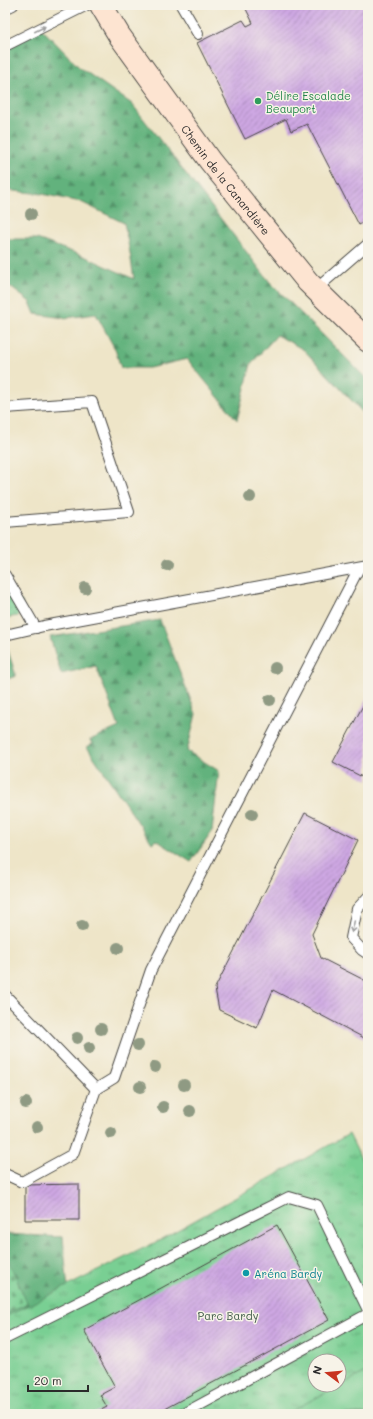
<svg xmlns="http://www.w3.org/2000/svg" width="373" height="1419" viewBox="0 0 373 1419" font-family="Mali,sans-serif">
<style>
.grass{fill:url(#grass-dots);stroke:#527d5f}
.forest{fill:url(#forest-firs);stroke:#466e54}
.cemetery{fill:url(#cemetery-stones);stroke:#527d5f}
.park{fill:url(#park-tufts);stroke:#527d5f;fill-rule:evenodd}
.garden{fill:#79cf93;stroke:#527d5f}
.building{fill:url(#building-hatch)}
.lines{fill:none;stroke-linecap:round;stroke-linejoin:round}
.lane-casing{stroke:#484743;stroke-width:12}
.secondary-casing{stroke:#484743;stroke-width:24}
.lane{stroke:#fff;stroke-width:10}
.secondary{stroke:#fde4d1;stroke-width:22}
.tree{fill:#8f9a83}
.oneway{stroke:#a0a0a0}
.leisure-dot{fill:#2e9e5b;stroke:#f7f3e8;stroke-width:1.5}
.culture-dot{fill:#0f9aa8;stroke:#f7f3e8;stroke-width:1.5}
.labels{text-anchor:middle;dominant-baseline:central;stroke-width:3;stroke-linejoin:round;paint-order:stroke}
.leisure-label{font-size:11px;fill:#27864d;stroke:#f7f3e8;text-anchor:start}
.street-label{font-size:11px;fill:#2b2b2b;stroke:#f7f3e8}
.culture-label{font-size:11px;fill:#0d838f;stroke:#f7f3e8;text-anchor:start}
.park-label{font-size:11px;fill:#425c4a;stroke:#f7f3e8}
</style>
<defs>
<pattern id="grass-dots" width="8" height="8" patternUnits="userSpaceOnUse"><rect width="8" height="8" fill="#79cf93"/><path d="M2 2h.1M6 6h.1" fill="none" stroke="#63a878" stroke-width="1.8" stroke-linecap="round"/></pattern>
<pattern id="forest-firs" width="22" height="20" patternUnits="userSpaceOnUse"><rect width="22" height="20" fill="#62b27d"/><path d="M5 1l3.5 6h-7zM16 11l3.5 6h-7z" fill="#519167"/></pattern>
<pattern id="cemetery-stones" width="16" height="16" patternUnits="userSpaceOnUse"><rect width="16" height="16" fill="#79cf93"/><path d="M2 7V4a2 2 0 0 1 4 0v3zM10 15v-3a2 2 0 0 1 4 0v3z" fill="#63a878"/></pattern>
<pattern id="park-tufts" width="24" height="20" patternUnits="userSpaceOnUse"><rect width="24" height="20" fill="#79cf93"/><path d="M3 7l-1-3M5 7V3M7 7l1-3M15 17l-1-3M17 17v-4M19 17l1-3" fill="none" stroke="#63a878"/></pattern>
<pattern id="building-hatch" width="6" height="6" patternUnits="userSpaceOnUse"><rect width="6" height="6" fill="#cea7e3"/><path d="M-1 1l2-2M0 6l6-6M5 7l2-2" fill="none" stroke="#a788b8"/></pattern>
</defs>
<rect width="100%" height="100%" fill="#f7f3e8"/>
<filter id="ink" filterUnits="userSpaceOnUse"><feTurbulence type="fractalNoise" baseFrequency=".025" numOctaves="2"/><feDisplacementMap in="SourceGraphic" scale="8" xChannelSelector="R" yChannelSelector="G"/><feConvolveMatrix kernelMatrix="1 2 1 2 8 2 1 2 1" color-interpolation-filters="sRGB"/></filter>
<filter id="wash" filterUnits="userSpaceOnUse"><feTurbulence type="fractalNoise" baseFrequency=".012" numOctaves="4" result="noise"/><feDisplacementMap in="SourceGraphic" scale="16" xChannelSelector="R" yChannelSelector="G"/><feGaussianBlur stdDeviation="0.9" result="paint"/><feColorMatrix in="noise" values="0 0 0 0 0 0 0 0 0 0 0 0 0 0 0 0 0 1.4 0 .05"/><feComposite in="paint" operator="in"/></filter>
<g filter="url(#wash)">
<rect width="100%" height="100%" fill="#eee5c8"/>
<path class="grass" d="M5,593L13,600L22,602V613L18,616L5,618Z"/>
<g class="forest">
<path d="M41,28L79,67L132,104L269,281L368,380V418L304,350L277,335L251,364L237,420L187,359L149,368H121L115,349L96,314L65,318L35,314L30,302L5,283V239H37L86,257L134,279L130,253L124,223L81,202L42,194L5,190V49Z"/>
<path d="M160,620L196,714L187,751L219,771L212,832L191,862L156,840L152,843L87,747L92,744L90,740L119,727L96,666L61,674L50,637Z"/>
<path d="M5,641L16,676L5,680Z"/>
<path d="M5,1234L63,1237L69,1301L5,1332Z"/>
</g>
<path class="cemetery" d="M5,1253L27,1303L5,1314Z"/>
<path class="park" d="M349,1134L368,1173V1414H5V1317L156,1242ZM315,1361H339V1385H315Z"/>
<path class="garden" d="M368,1371V1414H285Z"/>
<g id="blocks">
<g class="building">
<path d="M244,5H368V220L359,225L307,124L291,131L286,119L245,139L197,43L243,20L247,26L253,23Z"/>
<path d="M368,696V780L333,762Z"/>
<path d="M305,813L358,840L312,934L321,958L368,982V1040L273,990L257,1028L219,1010L215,988Z"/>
<path d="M79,1184V1220H25V1185Z"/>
<path d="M277,1225L329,1320L155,1414H93L107,1407L100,1395L115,1387L84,1330Z"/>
</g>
</g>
</g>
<g filter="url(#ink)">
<use href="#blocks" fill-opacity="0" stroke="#484743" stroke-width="1"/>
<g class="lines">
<defs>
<g id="lane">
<path d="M181,5L198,34"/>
<path d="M5,9L13,5"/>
<path d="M5,46L87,5"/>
<path d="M315,290L368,244"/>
<path d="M5,408L92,402L129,512L5,522"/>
<path d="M5,575L36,628"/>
<path d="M5,635L44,626L368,566"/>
<path d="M368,897L357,909L351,938L362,950L368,954"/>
<path d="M5,995L96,1089"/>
<path d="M5,1174L22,1182L73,1154L96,1089L114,1078L151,970L359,568"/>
<path d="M5,1339L289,1197L317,1205L368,1310"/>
<path d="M183,1414L368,1314"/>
</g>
<g id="secondary">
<path id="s1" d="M101,5L119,35L210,161L308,282L368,341"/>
</g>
</defs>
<use href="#lane" class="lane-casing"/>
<use href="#secondary" class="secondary-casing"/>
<use href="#lane" class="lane"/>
<use href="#secondary" class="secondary"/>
</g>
<g class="tree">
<circle cx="31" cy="214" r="6"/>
<circle cx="250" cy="497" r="6"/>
<circle cx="167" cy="565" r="6"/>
<circle cx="85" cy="588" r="6"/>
<circle cx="275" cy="668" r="6"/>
<circle cx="270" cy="700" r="6"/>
<circle cx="252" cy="814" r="6"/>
<circle cx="82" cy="926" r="6"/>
<circle cx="118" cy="948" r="6"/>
<circle cx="101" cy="1029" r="6"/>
<circle cx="77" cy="1038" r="6"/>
<circle cx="138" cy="1045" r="6"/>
<circle cx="89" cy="1048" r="6"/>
<circle cx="155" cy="1067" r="6"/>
<circle cx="184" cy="1085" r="6"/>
<circle cx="140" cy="1087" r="6"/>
<circle cx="26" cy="1103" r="6"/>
<circle cx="163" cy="1107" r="6"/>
<circle cx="190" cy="1111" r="6"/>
<circle cx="37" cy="1127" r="6"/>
<circle cx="111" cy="1133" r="6"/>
</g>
<defs><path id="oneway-shaft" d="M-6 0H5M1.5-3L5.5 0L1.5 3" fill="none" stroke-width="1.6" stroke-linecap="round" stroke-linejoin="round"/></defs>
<g class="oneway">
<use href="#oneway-shaft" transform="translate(40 29) rotate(-27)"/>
<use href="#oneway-shaft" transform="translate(353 927) rotate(103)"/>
</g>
</g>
<circle class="leisure-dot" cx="258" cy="101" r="4"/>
<circle class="culture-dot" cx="246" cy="1273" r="4"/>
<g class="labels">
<g class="leisure-label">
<text x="266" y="95">Délire Escalade<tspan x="266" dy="13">Beauport</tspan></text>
</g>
<g class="street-label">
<text stroke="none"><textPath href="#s1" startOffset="215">Chemin de la Canardière</textPath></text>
</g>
<g class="culture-label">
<text x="254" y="1273">Aréna Bardy</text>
</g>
<g class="park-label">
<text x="228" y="1315">Parc Bardy</text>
</g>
</g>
<rect width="373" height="1419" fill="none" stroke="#f7f3e8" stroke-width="20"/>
<g transform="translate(327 1373) rotate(286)"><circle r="19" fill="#f7f3e8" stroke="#a5a39c"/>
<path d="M0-3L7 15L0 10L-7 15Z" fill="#c8321e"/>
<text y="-6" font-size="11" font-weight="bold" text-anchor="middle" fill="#2b2b2b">N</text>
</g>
<path d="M28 1385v6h60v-6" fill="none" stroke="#2b2b2b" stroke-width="2"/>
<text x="34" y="1385" font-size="12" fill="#2b2b2b" stroke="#f7f3e8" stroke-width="3" paint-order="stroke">20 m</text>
</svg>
